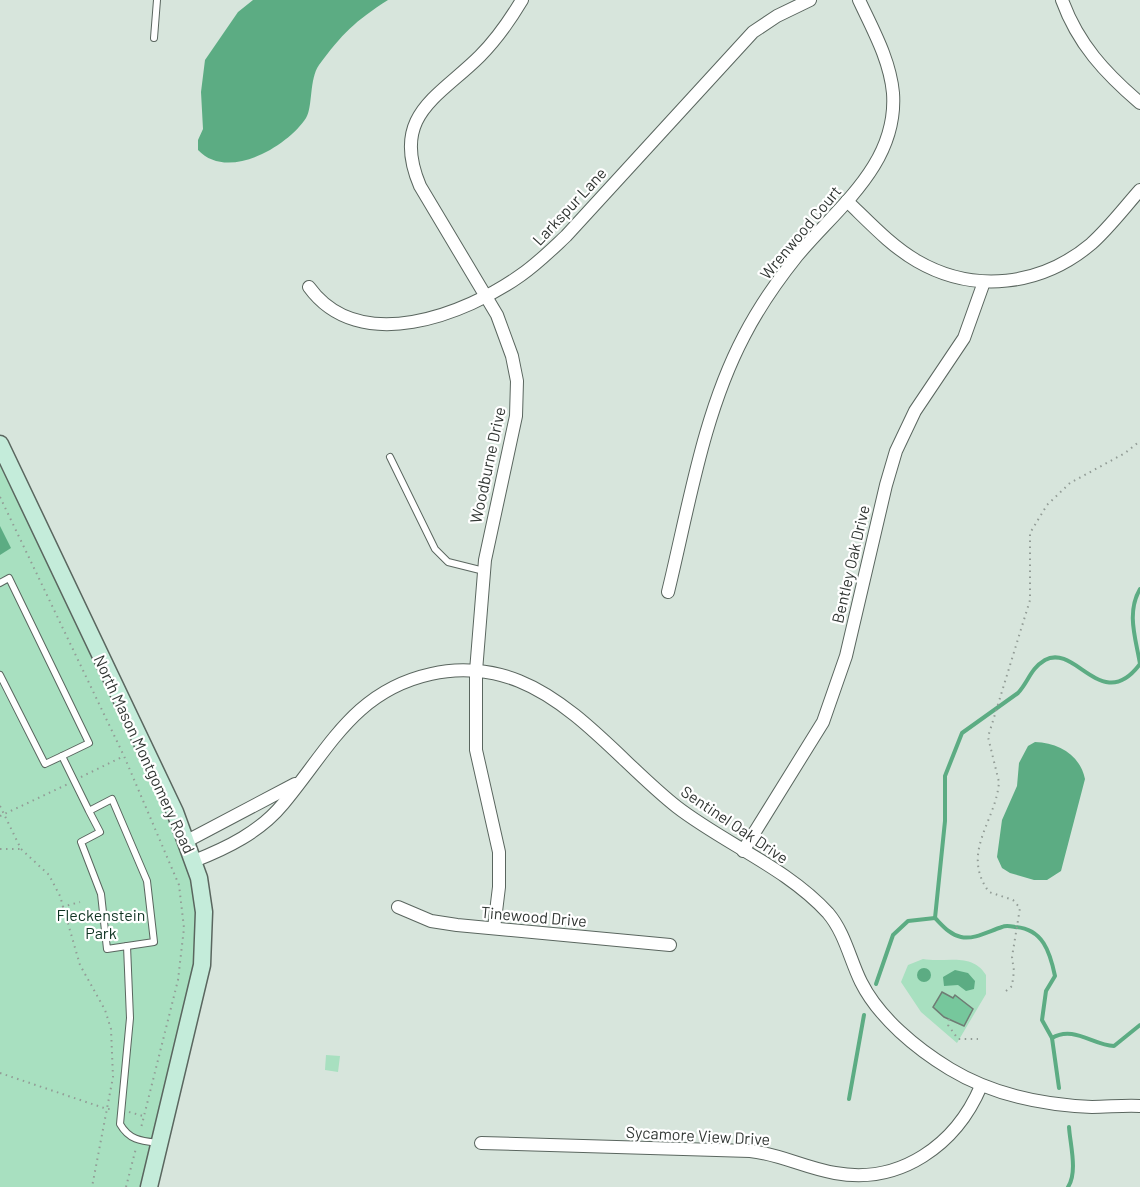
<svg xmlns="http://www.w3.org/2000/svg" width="1140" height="1187" viewBox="0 0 1140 1187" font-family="Barlow,sans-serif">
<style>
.green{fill:#a8e0c0}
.water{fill:#5cac83}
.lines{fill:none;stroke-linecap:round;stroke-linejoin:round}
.stream{stroke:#5cac83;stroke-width:4}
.building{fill:#76c79c;stroke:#6f7c74;stroke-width:1.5}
.lane-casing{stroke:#5a665f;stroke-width:8}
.street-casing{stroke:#5a665f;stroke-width:14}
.secondary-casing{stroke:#5a665f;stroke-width:19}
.path{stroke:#929c96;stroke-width:2;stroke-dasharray:1.5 4.5;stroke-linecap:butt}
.lane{stroke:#fff;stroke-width:6}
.street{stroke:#fff;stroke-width:12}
.secondary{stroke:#c4ecda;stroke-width:16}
.labels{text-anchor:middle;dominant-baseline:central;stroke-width:4.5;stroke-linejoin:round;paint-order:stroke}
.street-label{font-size:16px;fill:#313633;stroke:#fff}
.park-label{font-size:16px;fill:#0f3322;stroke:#fff}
</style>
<rect width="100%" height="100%" fill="#d7e5dc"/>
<g class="green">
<path d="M0,444L175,812L204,912L149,1187H0Z"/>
<path d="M923,959C945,963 972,952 986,975V994L957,1043L921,1012L901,982L908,965Z"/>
<path d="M326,1055L340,1056L338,1072L325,1070Z"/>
</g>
<g class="water">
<path d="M253,0H388C355,21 342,34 319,65C309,79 313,107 306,118C288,146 228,182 198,150V140L203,129L201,92L205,60L238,12Z"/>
<path d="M0,526L11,548L0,555Z"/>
<path d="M1035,742C1059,743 1080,755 1085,779L1061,871L1047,880H1034L1010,873L1002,868L997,857L1002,820L1017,786L1019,763L1028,746Z"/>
<circle cx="924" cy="975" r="7"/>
<path d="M955,970L968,973L975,981L974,989L966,991L958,985L944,986L943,977Z"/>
</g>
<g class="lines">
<g class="stream">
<path d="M876,984L893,935L908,921L935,918"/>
<path d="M1052,1038C1073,1025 1093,1045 1114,1046L1140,1025"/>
<path d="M1059,1088L1052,1038L1042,1020L1046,991L1055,976C1050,952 1043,929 1015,927C1010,926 1006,925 1002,927C989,931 974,940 961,937C950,935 942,925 935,918L945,821V776L962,733L1018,693C1029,681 1030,669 1045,660C1076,643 1102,715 1140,664C1136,639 1126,613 1140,589"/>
<path d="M849,1099L864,1015"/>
<path d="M1068,1187C1078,1172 1070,1144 1069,1127"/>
</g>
</g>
<path class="building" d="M942,992L953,998L955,995L973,1009L964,1026L944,1017L933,1007Z"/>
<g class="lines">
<defs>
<g id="lane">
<path d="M154,38L157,0"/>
<path d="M390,457L435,549L448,562L484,571"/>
<path d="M0,583L9,578L89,743L62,756L89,811L112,799L147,881L154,942L107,949L101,894L81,842L100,832L89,811"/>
<path d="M0,675L45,764L62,756"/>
<path d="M127,946L130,1018L120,1124C129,1140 141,1141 158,1143"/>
</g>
<g id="street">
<path d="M1062,0C1078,44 1105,73 1140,103"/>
<path d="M847,201C869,222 891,246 917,261C974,294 1041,286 1091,244C1109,228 1124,208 1140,190"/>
<path d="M309,287C359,356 465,315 521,275C537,264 551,250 566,236L753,32L777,16L810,0"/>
<path d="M668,592C689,506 703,414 744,336C759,307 777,281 797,256C838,207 898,164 893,93C890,60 873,30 859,0"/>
<path d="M187,841L295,784"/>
<path d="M743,851L823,722L846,656L886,485L896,451L915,411L964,338L984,282"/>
<path d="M194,861C227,848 260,832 283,804C329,749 354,691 431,674C460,667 492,670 519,681C579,705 627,768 677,807C725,844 787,868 828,913C845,933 850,960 861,982C879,1018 917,1049 950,1069C993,1095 1042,1105 1092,1107C1108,1107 1124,1105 1140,1106"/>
<path d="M398,907L431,921L457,925L670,945"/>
<path d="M494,928L499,887V852L476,750V671L485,560L516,416L517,381L512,356L497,315L420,186C390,115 439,97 480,56C497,39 510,20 522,0"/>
<path d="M481,1143L750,1151C780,1154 805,1168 835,1173C900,1185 956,1145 981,1086"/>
</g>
<path id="secondary" d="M0,444L175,812L199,878L204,912L202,965L149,1187"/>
</defs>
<use href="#lane" class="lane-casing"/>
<use href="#street" class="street-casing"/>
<use href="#secondary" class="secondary-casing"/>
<g class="path">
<path d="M0,497L124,756L179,885L184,928L178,980L141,1128"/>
<path d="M81,777L124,756"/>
<path d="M0,806L21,849L49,875L60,896L80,965L105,1010L111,1029L113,1077L92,1187"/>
<path d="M0,816L68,784"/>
<path d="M0,849H21"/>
<path d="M62,907L80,902"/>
<path d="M1006,991L1012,986L1014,971L1012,957L1020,908L1013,900L989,892C960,852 996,822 999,782L988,737L1030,600V533L1047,505L1070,483L1125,453L1140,441"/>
<path d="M949,1019L948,1025L958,1039H978"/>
<path d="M0,1073L107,1109H114"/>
<path d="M129,1112L143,1116"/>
<path d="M126,1187L136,1148"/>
</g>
<use href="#lane" class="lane"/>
<use href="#street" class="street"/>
<use href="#secondary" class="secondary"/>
</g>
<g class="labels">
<g class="street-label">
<text transform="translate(569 206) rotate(-47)">Larkspur Lane</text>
<text transform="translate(800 232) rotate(-50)">Wrenwood Court</text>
<text transform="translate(487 465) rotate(-78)">Woodburne Drive</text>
<text transform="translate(850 564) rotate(-77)">Bentley Oak Drive</text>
<text transform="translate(145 754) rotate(65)">North Mason Montgomery Road</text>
<text transform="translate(735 824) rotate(34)">Sentinel Oak Drive</text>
<text transform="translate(534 916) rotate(5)">Tinewood Drive</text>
<text transform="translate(698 1135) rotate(3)">Sycamore View Drive</text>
</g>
<g class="park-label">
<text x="101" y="914">Fleckenstein<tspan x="101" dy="18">Park</tspan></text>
</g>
</g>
</svg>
